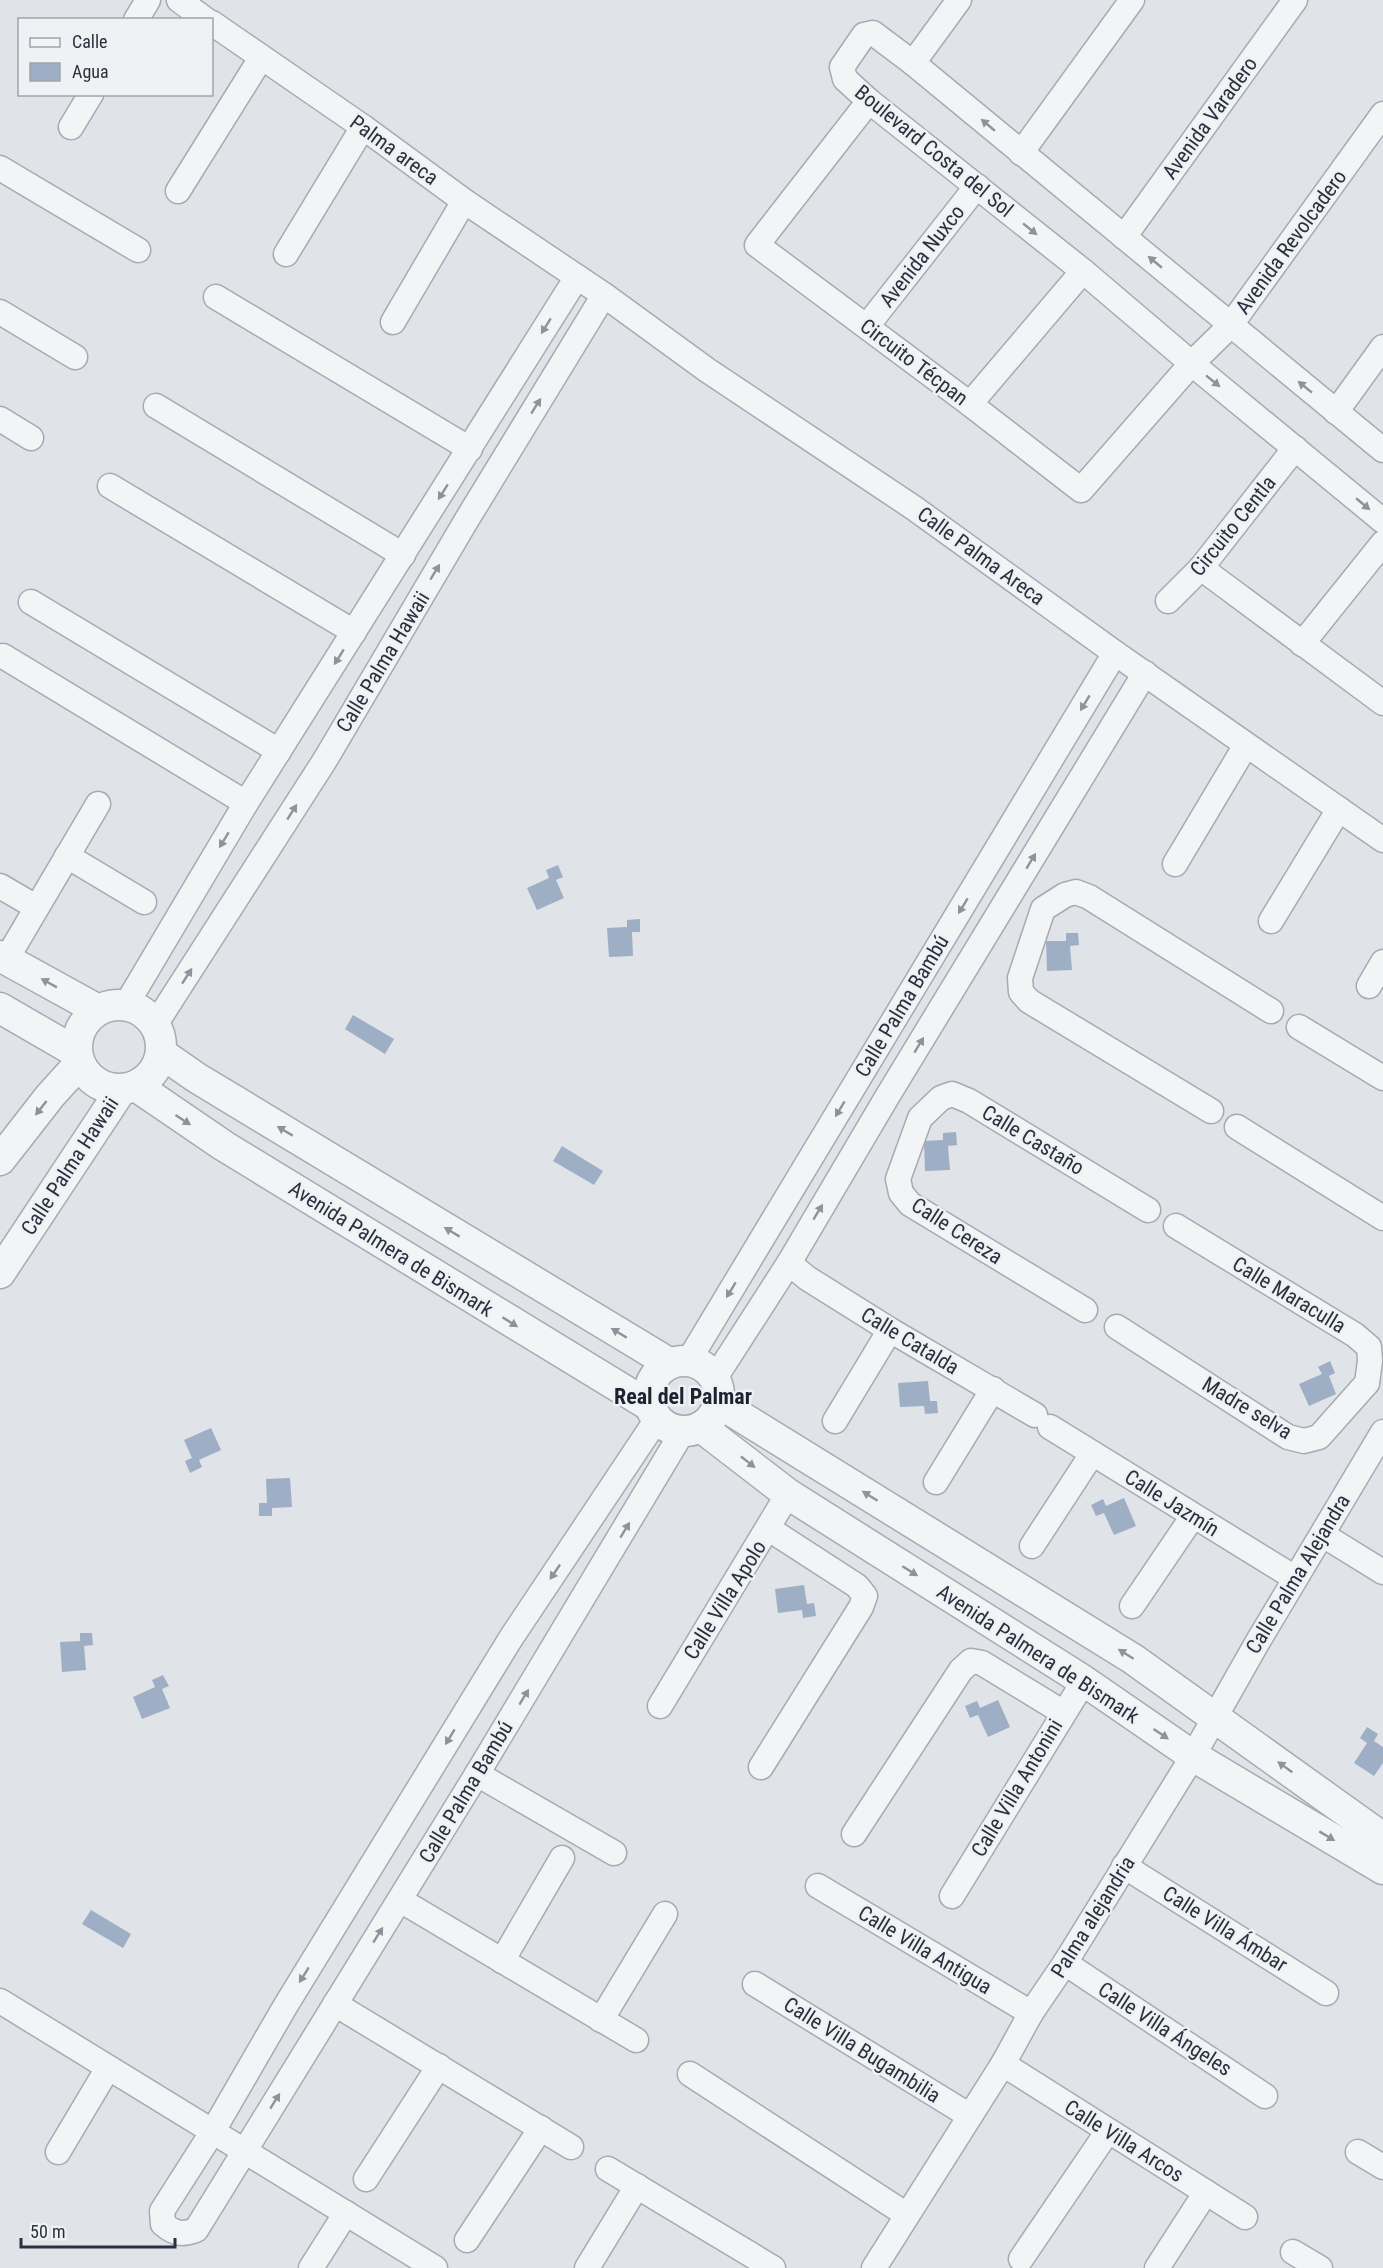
<svg xmlns="http://www.w3.org/2000/svg" width="1383" height="2268" viewBox="0 0 1383 2268" font-family="'Roboto Condensed',sans-serif">
<style>
.water{fill:#9eafc5}
.lines{fill:none;stroke-linecap:round;stroke-linejoin:round}
.minor-casing{stroke:#a6aab2;stroke-width:27}
.tertiary-casing{stroke:#a6aab2;stroke-width:33}
.minor{stroke:#f2f4f6;stroke-width:24}
.tertiary{stroke:#f2f4f6;stroke-width:30}
.oneway{fill:#8e929a}
.labels{text-anchor:middle;dominant-baseline:central;stroke-width:5;stroke-linejoin:round;paint-order:stroke}
.street-label{font-size:21px;fill:#2a303e;stroke:#eff2f5}
.neighbourhood-label{font-size:22px;font-weight:bold;fill:#1c222f;stroke:#eff2f5}
</style>
<rect width="100%" height="100%" fill="#e0e3e8"/>
<g class="water">
<path d="M558,865L563,877L556,880L564,898L537,910L527,888L549,878L546,870Z"/>
<path d="M640,919V932H632L633,956L609,957L607,928L627,927V920Z"/>
<path d="M1066,933H1078L1079,945L1070,946L1072,970L1047,971L1046,941H1066Z"/>
<path d="M353,1015L394,1039L385,1054L345,1029Z"/>
<path d="M956,1132L957,1145L948,1146L950,1170L925,1171L924,1141L943,1140V1133Z"/>
<path d="M562,1146L603,1171L594,1185L553,1161Z"/>
<path d="M1330,1361L1335,1373L1329,1376L1336,1394L1309,1406L1299,1384L1322,1374L1318,1367Z"/>
<path d="M928,1381L930,1401H937L938,1413L925,1414L924,1406L900,1407L898,1383Z"/>
<path d="M211,1428L221,1450L199,1460L202,1467L190,1473L185,1461L192,1458L184,1440Z"/>
<path d="M290,1478L292,1507L272,1508V1516H259V1503H267L266,1479Z"/>
<path d="M1124,1498L1136,1526L1114,1535L1104,1513L1096,1516L1091,1505L1103,1499L1106,1506Z"/>
<path d="M804,1585L807,1604L814,1603L816,1616L803,1618L802,1610L778,1613L775,1589Z"/>
<path d="M80,1633H92L93,1645L84,1646L86,1670L62,1672L60,1642L80,1641Z"/>
<path d="M163,1675L169,1686L162,1689L170,1708L142,1719L133,1697L155,1687L152,1680Z"/>
<path d="M998,1700L1010,1727L988,1737L978,1715L970,1718L965,1706L977,1701L980,1708Z"/>
<path d="M1367,1727L1378,1734L1374,1741L1383,1747V1763L1374,1776L1354,1763L1367,1743L1360,1738Z"/>
<path d="M91,1910L131,1934L123,1948L82,1924Z"/>
</g>
<g class="lines">
<defs>
<g id="minor">
<path d="M179,0L206,20"/>
<path d="M136,20L148,0"/>
<path d="M212,23L363,127L464,201L604,295L707,370L914,508L1115,653L1383,840"/>
<path d="M913,63L959,0"/>
<path d="M869,101L757,245L970,404L1081,490L1192,363L1230,326L1383,114"/>
<path d="M71,127L91,94"/>
<path d="M1021,153L1132,0"/>
<path d="M0,168L138,250"/>
<path d="M178,191L261,58"/>
<path d="M1124,237L1295,0"/>
<path d="M286,254L363,127"/>
<path d="M216,297L470,449"/>
<path d="M0,312L75,357"/>
<path d="M393,322L464,201"/>
<path d="M867,326L977,186"/>
<path d="M970,404L1083,271"/>
<path d="M156,406L403,555"/>
<path d="M1336,412L1383,347"/>
<path d="M0,419L31,438"/>
<path d="M1383,450L913,63L873,33L864,35L842,67L845,79L869,101L1083,271L1197,368L1383,521"/>
<path d="M110,486L354,632"/>
<path d="M1201,568L1383,703"/>
<path d="M1168,601L1201,568L1295,448"/>
<path d="M31,602L279,751"/>
<path d="M1302,644L1383,543"/>
<path d="M3,656L246,803"/>
<path d="M67,856L144,902"/>
<path d="M1175,864L1246,745"/>
<path d="M0,886L36,907"/>
<path d="M1271,921L1339,809"/>
<path d="M6,960L98,804"/>
<path d="M1369,986L1383,962"/>
<path d="M126,1005L246,803L577,277"/>
<path d="M155,1025L325,760L466,521L604,295"/>
<path d="M1299,1027L1383,1078"/>
<path d="M1211,1111L1029,1001L1021,992L1020,978L1043,909L1065,895L1076,892L1089,897L1271,1011"/>
<path d="M1237,1127L1383,1218"/>
<path d="M1176,1226L1355,1335L1369,1347L1370,1361L1367,1383"/>
<path d="M789,1263L807,1278L890,1330L1035,1415"/>
<path d="M1085,1310L910,1204L901,1193L898,1179L920,1118L941,1098L952,1094L969,1101L1148,1210"/>
<path d="M1117,1327L1288,1437L1304,1441L1319,1437L1367,1383"/>
<path d="M689,1360L1115,653"/>
<path d="M715,1378L789,1263L887,1097L1145,673"/>
<path d="M657,1419L511,1638L286,2005L213,2131L162,2211L163,2224C175,2234 182,2235 196,2230L477,1774L683,1431"/>
<path d="M835,1421L890,1330"/>
<path d="M1050,1427L1295,1578"/>
<path d="M936,1482L993,1389"/>
<path d="M1323,1535L1383,1572"/>
<path d="M1032,1546L1092,1454"/>
<path d="M1132,1606L1193,1516"/>
<path d="M660,1706L788,1494"/>
<path d="M761,1767L861,1607L865,1596L857,1586L769,1529"/>
<path d="M477,1774L614,1853"/>
<path d="M854,1834L961,1670L971,1661L982,1663L1064,1713"/>
<path d="M1124,1866L1326,1993"/>
<path d="M818,1886L1031,2013"/>
<path d="M952,1896L1084,1681"/>
<path d="M400,1900L636,2040"/>
<path d="M502,1961L562,1858"/>
<path d="M1065,1963L1265,2096"/>
<path d="M755,1984L970,2116"/>
<path d="M0,2001L435,2268"/>
<path d="M335,2004L571,2147"/>
<path d="M601,2020L665,1914"/>
<path d="M1003,2064L1245,2217"/>
<path d="M690,2074L907,2215"/>
<path d="M58,2152L108,2068"/>
<path d="M1358,2152L1383,2167"/>
<path d="M608,2169L773,2268"/>
<path d="M366,2179L439,2066"/>
<path d="M467,2240L541,2128"/>
<path d="M1293,2252L1320,2268"/>
<path d="M1021,2259L1108,2131"/>
<path d="M311,2268L346,2213"/>
<path d="M587,2268L637,2186"/>
<path d="M874,2268L1003,2064L1031,2013L1065,1963L1193,1756L1257,1643L1383,1432"/>
<path d="M1157,2268L1206,2192"/>
</g>
<g id="tertiary">
<path d="M0,956L98,1010"/>
<circle cx="119" cy="1047" r="42"/>
<path d="M0,1008L76,1052"/>
<path d="M161,1053L197,1078L669,1363"/>
<path d="M136,1086L224,1146L650,1406"/>
<path d="M0,1160L50,1096L79,1064"/>
<path d="M0,1273L121,1090"/>
<circle cx="684" cy="1396" r="35"/>
<path d="M719,1403L1133,1659L1383,1838"/>
<path d="M701,1427L788,1494L1084,1681L1193,1756L1383,1869"/>
</g>
</defs>
<use href="#minor" class="minor-casing"/>
<use href="#tertiary" class="tertiary-casing"/>
<use href="#minor" class="minor"/>
<use href="#tertiary" class="tertiary"/>
</g>
<defs><path id="oneway-solid" d="M-6-.8H1V-3.2L6.5 0L1 3.2V.8H-6Z" transform="scale(1.5)"/></defs>
<g class="oneway">
<use href="#oneway-solid" transform="translate(988 125) rotate(-140)"/>
<use href="#oneway-solid" transform="translate(1030 229) rotate(39)"/>
<use href="#oneway-solid" transform="translate(1155 262) rotate(-140)"/>
<use href="#oneway-solid" transform="translate(546 326) rotate(122)"/>
<use href="#oneway-solid" transform="translate(1213 381) rotate(39)"/>
<use href="#oneway-solid" transform="translate(1305 387) rotate(-141)"/>
<use href="#oneway-solid" transform="translate(536 406) rotate(-58)"/>
<use href="#oneway-solid" transform="translate(443 492) rotate(122)"/>
<use href="#oneway-solid" transform="translate(1363 504) rotate(40)"/>
<use href="#oneway-solid" transform="translate(435 572) rotate(-59)"/>
<use href="#oneway-solid" transform="translate(339 657) rotate(122)"/>
<use href="#oneway-solid" transform="translate(1085 703) rotate(121)"/>
<use href="#oneway-solid" transform="translate(292 812) rotate(-58)"/>
<use href="#oneway-solid" transform="translate(224 840) rotate(121)"/>
<use href="#oneway-solid" transform="translate(1031 861) rotate(-59)"/>
<use href="#oneway-solid" transform="translate(963 906) rotate(121)"/>
<use href="#oneway-solid" transform="translate(187 976) rotate(-57)"/>
<use href="#oneway-solid" transform="translate(49 983) rotate(-151)"/>
<use href="#oneway-solid" transform="translate(919 1045) rotate(-59)"/>
<use href="#oneway-solid" transform="translate(41 1108) rotate(128)"/>
<use href="#oneway-solid" transform="translate(840 1109) rotate(121)"/>
<use href="#oneway-solid" transform="translate(183 1120) rotate(33)"/>
<use href="#oneway-solid" transform="translate(285 1131) rotate(-149)"/>
<use href="#oneway-solid" transform="translate(818 1212) rotate(-59)"/>
<use href="#oneway-solid" transform="translate(452 1232) rotate(-149)"/>
<use href="#oneway-solid" transform="translate(731 1290) rotate(121)"/>
<use href="#oneway-solid" transform="translate(510 1322) rotate(32)"/>
<use href="#oneway-solid" transform="translate(619 1333) rotate(-149)"/>
<use href="#oneway-solid" transform="translate(748 1462) rotate(38)"/>
<use href="#oneway-solid" transform="translate(870 1496) rotate(-148)"/>
<use href="#oneway-solid" transform="translate(625 1530) rotate(-59)"/>
<use href="#oneway-solid" transform="translate(910 1571) rotate(32)"/>
<use href="#oneway-solid" transform="translate(555 1572) rotate(124)"/>
<use href="#oneway-solid" transform="translate(1126 1654) rotate(-148)"/>
<use href="#oneway-solid" transform="translate(524 1697) rotate(-59)"/>
<use href="#oneway-solid" transform="translate(1161 1734) rotate(34)"/>
<use href="#oneway-solid" transform="translate(450 1737) rotate(121)"/>
<use href="#oneway-solid" transform="translate(1285 1767) rotate(-144)"/>
<use href="#oneway-solid" transform="translate(1327 1836) rotate(31)"/>
<use href="#oneway-solid" transform="translate(378 1935) rotate(-58)"/>
<use href="#oneway-solid" transform="translate(304 1975) rotate(122)"/>
<use href="#oneway-solid" transform="translate(275 2101) rotate(-58)"/>
</g>
<g class="labels">
<g class="street-label">
<text transform="translate(1210 118) rotate(-54)">Avenida Varadero</text>
<text transform="translate(394 150) rotate(36)">Palma areca</text>
<text transform="translate(934 151) rotate(39)">Boulevard Costa del Sol</text>
<text transform="translate(1291 242) rotate(-54)">Avenida Revolcadero</text>
<text transform="translate(922 256) rotate(-52)">Avenida Nuxco</text>
<text transform="translate(914 362) rotate(37)">Circuito Técpan</text>
<text transform="translate(1233 526) rotate(-51)">Circuito Centla</text>
<text transform="translate(981 556) rotate(36)">Calle Palma Areca</text>
<text transform="translate(383 662) rotate(-59)">Calle Palma Hawaii</text>
<text transform="translate(902 1006) rotate(-59)">Calle Palma Bambú</text>
<text transform="translate(1033 1140) rotate(31)">Calle Castaño</text>
<text transform="translate(70 1166) rotate(-57)">Calle Palma Hawaii</text>
<text transform="translate(957 1231) rotate(33)">Calle Cereza</text>
<text transform="translate(391 1249) rotate(32)">Avenida Palmera de Bismark</text>
<text transform="translate(1289 1295) rotate(31)">Calle Maraculla</text>
<text transform="translate(910 1341) rotate(31)">Calle Catalda</text>
<text transform="translate(1247 1408) rotate(31)">Madre selva</text>
<text transform="translate(1172 1503) rotate(32)">Calle Jazmín</text>
<text transform="translate(1298 1574) rotate(-59)">Calle Palma Alejandra</text>
<text transform="translate(725 1600) rotate(-58)">Calle Villa Apolo</text>
<text transform="translate(1038 1654) rotate(33)">Avenida Palmera de Bismark</text>
<text transform="translate(1017 1788) rotate(-59)">Calle Villa Antonini</text>
<text transform="translate(466 1792) rotate(-59)">Calle Palma Bambú</text>
<text transform="translate(1093 1917) rotate(-58)">Palma alejandria</text>
<text transform="translate(1225 1929) rotate(32)">Calle Villa Ámbar</text>
<text transform="translate(925 1950) rotate(31)">Calle Villa Antigua</text>
<text transform="translate(1165 2029) rotate(33)">Calle Villa Ángeles</text>
<text transform="translate(862 2050) rotate(32)">Calle Villa Bugambilia</text>
<text transform="translate(1124 2141) rotate(32)">Calle Villa Arcos</text>
</g>
<g class="neighbourhood-label">
<text x="683" y="1396">Real del Palmar</text>
</g>
</g>
<rect x="18" y="18" width="195" height="78" fill="#eff2f5" stroke="#a0a4ac" stroke-width="1.5"/>
<rect x="30" y="38" width="30" height="9" fill="#f2f4f6" stroke="#a0a4ac" stroke-width="1.5"/>
<text x="72" y="48" font-size="18" fill="#2a303e">Calle</text>
<rect x="30" y="63" width="30" height="18" fill="#9eafc5" stroke="#a0a4ac" stroke-width="1.5"/>
<text x="72" y="78" font-size="18" fill="#2a303e">Agua</text>
<path d="M21 2238v9h154v-9" fill="none" stroke="#2a303e" stroke-width="3"/>
<text x="30" y="2238" font-size="18" fill="#2a303e" stroke="#eff2f5" stroke-width="4.5" paint-order="stroke">50 m</text>
</svg>
